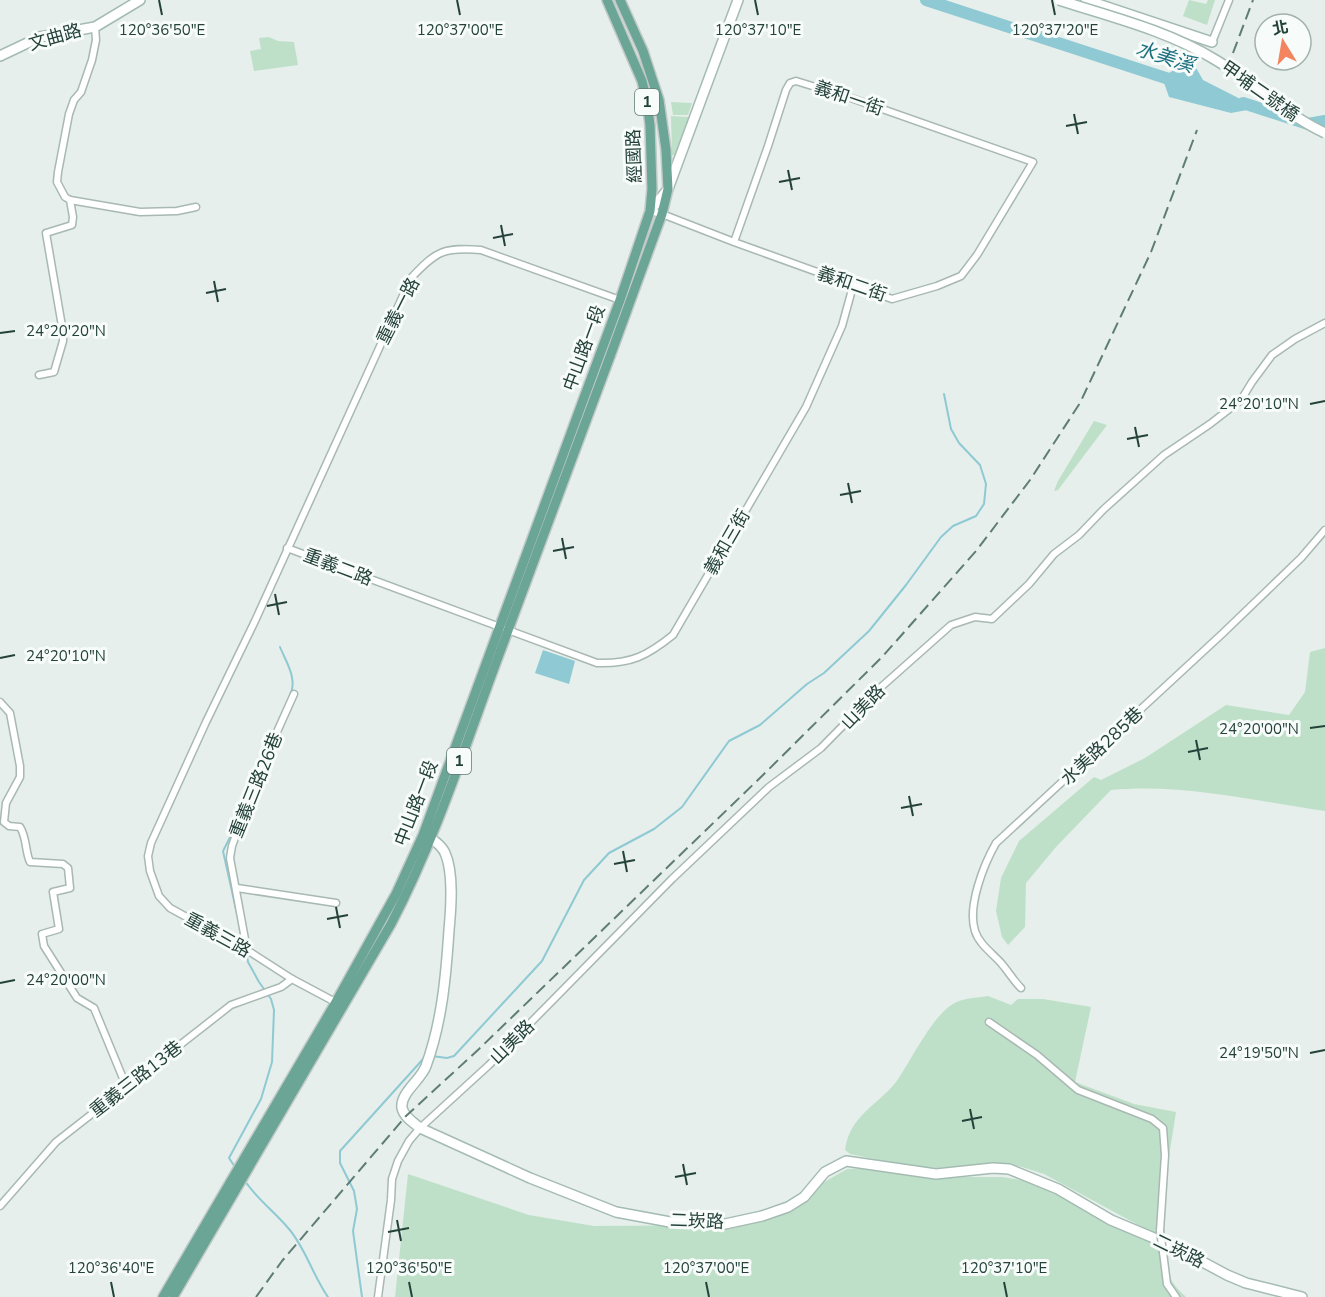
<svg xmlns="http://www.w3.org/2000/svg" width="1325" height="1297" viewBox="0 0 1325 1297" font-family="'Nunito Sans','Noto Sans TC',sans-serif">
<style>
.green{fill:#bfe0c8}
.water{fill:#8ec9d4}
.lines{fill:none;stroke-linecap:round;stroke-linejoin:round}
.stream{stroke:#8ec9d4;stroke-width:2}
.river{stroke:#8ec9d4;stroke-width:12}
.street-casing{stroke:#a8b8b2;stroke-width:9}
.secondary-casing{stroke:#a4bbb3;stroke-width:12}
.primary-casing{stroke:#c2cac8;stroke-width:12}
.street{stroke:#fff;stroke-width:6}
.secondary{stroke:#fff;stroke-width:9}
.primary{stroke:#6aa596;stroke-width:9}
.rail{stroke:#5f7d75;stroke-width:2;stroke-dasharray:12 6;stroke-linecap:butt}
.street-bridge-casing{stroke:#a8b8b2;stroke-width:9;stroke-linecap:butt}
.secondary-bridge-casing{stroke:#a4bbb3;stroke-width:12;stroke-linecap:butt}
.street-bridge{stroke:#fff;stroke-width:6}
.secondary-bridge{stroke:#fff;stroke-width:9}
.ticks{fill:none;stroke:#24423a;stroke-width:2}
.labels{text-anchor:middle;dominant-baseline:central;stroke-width:6;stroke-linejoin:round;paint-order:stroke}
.shield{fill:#f7fbf9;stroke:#637a73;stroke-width:1.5}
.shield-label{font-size:16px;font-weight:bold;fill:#24423a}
.street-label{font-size:18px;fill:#24423a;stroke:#f7fbf9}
.water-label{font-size:20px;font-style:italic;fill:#1c6f80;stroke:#f7fbf9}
.ticks-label{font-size:15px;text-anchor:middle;fill:#24423a;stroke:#f7fbf9;stroke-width:6;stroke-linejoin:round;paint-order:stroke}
</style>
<rect width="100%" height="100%" fill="#e6efeb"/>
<g class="green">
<path d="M1189,0L1206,4L1208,0H1215L1207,25L1183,16Z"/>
<path d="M269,37L278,41L294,42L298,65L254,71L250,51L261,49L259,38Z"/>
<path d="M671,102L692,103L688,115H673Z"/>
<path d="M671,116L689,117L675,155H672Z"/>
<path d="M1094,421L1107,425L1058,490L1054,491L1058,481Z"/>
<path d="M1325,648V811C1255,801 1182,783 1111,790L1056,847L1026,883L1025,927L1008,945L1002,937L996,911L1001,878L1019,841L1094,777L1101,780L1145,758L1226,705L1289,715L1305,692L1310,652Z"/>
<path d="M988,996L1011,1005L1018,999H1043L1091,1007L1075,1082L1134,1104L1176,1112C1169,1160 1153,1233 1171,1279C1174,1286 1181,1292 1186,1297H395L408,1174L529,1215L594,1226L733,1225L779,1208L847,1169L868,1168L893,1173L930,1177H1002L1027,1181L1072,1202L1098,1217L1144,1240L1142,1227L1044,1174L1022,1167L997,1163L937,1168L902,1165L850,1154L845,1150C850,1115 876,1107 896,1082C911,1061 932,1016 953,1004C962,998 977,998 988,996Z"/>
</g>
<g class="water">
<path d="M1181,66H1195L1203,80L1258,108L1231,113L1169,97L1162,77Z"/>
<path d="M543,650L575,661L569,684L535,673Z"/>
</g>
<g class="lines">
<g class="stream">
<path d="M280,647C286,662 298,679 290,695"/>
<path d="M237,914L223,851L239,820"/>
<path d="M432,1056L447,1058L454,1056L542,961L584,880L609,853L654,829L682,807L729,741L760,725L807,684L824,673L869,631L906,585L941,537L953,526L976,516L984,504L986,484L980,465L959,443L951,429L944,394"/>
<path d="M235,1167L229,1158L261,1099L272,1062L274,1010L271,999L259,982L248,962L246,951"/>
<path d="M245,1181C257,1199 275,1212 289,1229C306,1249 313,1276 328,1297"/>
<path d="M362,1297L353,1231L357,1209L354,1191L340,1163V1151L424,1058"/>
</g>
<g class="river">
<path d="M926,0L1178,82"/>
<path d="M1243,103L1308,124L1325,121"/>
</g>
<defs>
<g id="street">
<path d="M1212,42L1229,0"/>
<path d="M70,200L140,212L177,211L196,207"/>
<path d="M650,211L662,214L734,242L892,299L937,286L961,276L977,255L1033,162L851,98L796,81L790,83L786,90L768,146L734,242"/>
<path d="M39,375L54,372L63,341V332L46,233L72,225L73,217L70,200L65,197L57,182L58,172L69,114L74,100L81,92L92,60L96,40L95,27"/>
<path d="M287,548L597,663C631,664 647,656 673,635L806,407L842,326L853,286"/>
<path d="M0,702L10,713L20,766V777L6,803L4,822L9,826L20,827C27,838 25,851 30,862L63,864L68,868L70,888L53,892L59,929L42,934L44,946L77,998L94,1008L127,1088"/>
<path d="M237,888L336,903"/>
<path d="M247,950L230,858L232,846L259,772L294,694"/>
<path d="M1021,988C1013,980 1008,971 1001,963C992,953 979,944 975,931C967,906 984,864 996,843L1222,634L1301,558L1325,530"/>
<path d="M337,1003L292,979L247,950L170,908L159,896L150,871L148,856L151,843L206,722L255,621L411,278C436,251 444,247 481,250L620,300"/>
<path d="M989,1022L1037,1055L1078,1090L1152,1119L1163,1128L1165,1155L1160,1231"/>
<path d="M0,1206L56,1142L231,1005L281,987L292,979"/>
<path d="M1163,1252L1167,1284L1176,1297"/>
<path d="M378,1297L391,1200L392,1179L398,1161L409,1141L420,1128L489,1065L672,879L769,787L821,748L880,688L951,625L975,617L992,619L1029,584L1054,554L1079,535L1104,509L1164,455L1210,424L1241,400L1252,382L1272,355L1295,339L1325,323"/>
</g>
<g id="secondary">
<path d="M1086,0L1212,42"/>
<path d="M0,56L40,37L95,27L140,0"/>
<path d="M650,211L668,189L738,0"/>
<path d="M425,836C432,838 442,846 445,853C454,873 451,909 449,930C446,976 442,1022 426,1066C421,1080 400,1093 402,1108C404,1117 414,1123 420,1128L530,1178L616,1212L670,1222L725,1224L762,1216L788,1207L804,1197L825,1172L846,1161L936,1174L993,1168L1009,1169L1058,1189L1111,1220L1173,1246L1227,1275L1246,1283L1302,1297"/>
</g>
<g id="primary">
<path d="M163,1297L336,1002L396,894L423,835L620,300L650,211L652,189L650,125L647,102L642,81L607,0"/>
<path d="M173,1297L391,924C435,840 464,749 497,660C553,511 608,363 662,214L668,189L666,150L659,100L643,51L620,0"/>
</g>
</defs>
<use href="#street" class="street-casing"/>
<use href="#secondary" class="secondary-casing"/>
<use href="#primary" class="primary-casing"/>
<use href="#street" class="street"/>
<use href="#secondary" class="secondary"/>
<use href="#primary" class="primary"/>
<g class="rail">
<path d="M1233,53L1253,0"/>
<path d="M256,1297L282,1261L406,1116L479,1049L763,775L883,656L976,551L1030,480L1080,403L1151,252L1197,130"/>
</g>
<defs>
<path id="street-bridge" d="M1160,1231L1163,1252"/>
<path id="secondary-bridge" d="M1059,0C1111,17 1166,30 1214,59C1252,81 1284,114 1325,133"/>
</defs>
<use href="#street-bridge" class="street-bridge-casing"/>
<use href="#secondary-bridge" class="secondary-bridge-casing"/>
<use href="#street-bridge" class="street-bridge"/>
<use href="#secondary-bridge" class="secondary-bridge"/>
</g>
<path class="ticks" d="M159,0L162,15M457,0L460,15M755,0L758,15M1052,0L1055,15M1074,114L1078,134M1066,126L1087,122M788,170L792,190M779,182L800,178M501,225L505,246M493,238L513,234M214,281L218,302M206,293L226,289M0,333L15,331M1310,404L1325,401M1135,427L1139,447M1127,439L1148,435M848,483L852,503M840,495L861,491M562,538L566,559M553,551L574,547M275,594L279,615M267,606L287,602M0,658L15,655M1310,728L1325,726M1196,740L1200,760M1188,752L1208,748M909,796L913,816M901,808L922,804M623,851L627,872M614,864L635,860M336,907L340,928M327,919L348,915M0,983L15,980M1310,1053L1325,1050M970,1109L974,1129M962,1121L982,1117M683,1164L687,1185M675,1177L696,1173M397,1220L401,1241M388,1232L409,1228M111,1282L114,1297M409,1282L412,1297M706,1282L709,1297M1004,1282L1007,1297"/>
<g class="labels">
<g class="shield">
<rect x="635" y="89" width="24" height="26" rx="4.5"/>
<rect x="447" y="748" width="24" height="26" rx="4.5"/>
</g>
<g class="shield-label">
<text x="647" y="102">1</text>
<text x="459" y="761">1</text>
</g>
<g class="street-label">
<text transform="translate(55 37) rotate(-16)">文曲路</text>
<text transform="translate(1260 91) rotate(35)">甲埔二號橋</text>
<text transform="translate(849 98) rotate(19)">義和一街</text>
<text transform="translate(634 156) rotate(-92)">經國路</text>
<text transform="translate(852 284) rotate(19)">義和二街</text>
<text transform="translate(398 311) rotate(-63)">重義一路</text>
<text transform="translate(584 348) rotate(-70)">中山路一段</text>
<text transform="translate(727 542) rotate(-60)">義和三街</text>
<text transform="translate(338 567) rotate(21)">重義二路</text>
<text transform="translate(863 707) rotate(-46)">山美路</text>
<text transform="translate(1102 746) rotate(-43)">水美路285巷</text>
<text transform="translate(256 785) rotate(-68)">重義三路26巷</text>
<text transform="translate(416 803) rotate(-69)">中山路一段</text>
<text transform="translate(218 935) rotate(29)">重義三路</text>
<text transform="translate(512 1042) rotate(-45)">山美路</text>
<text transform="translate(136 1079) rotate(-38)">重義三路13巷</text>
<text transform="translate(697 1221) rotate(2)">二崁路</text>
<text transform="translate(1179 1251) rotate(26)">二崁路</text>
</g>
<g class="water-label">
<text transform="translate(1165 57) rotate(18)">水美溪</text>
</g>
</g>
<g class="ticks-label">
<text x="162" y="35">120°36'50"E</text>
<text x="460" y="35">120°37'00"E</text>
<text x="758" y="35">120°37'10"E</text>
<text x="1055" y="35">120°37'20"E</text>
<text x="66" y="336">24°20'20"N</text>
<text x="1259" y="409">24°20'10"N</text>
<text x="66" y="661">24°20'10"N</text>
<text x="1259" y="734">24°20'00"N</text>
<text x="66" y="985">24°20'00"N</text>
<text x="1259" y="1058">24°19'50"N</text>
<text x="111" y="1273">120°36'40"E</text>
<text x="409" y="1273">120°36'50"E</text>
<text x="706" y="1273">120°37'00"E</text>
<text x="1004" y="1273">120°37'10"E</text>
</g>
<g transform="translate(1283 42) rotate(349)"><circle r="28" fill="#f7fbf9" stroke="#a3b1ad" stroke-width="1.5"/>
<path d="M0-4.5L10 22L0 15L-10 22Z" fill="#f4845f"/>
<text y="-9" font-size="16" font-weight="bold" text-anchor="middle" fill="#24423a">北</text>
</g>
</svg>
